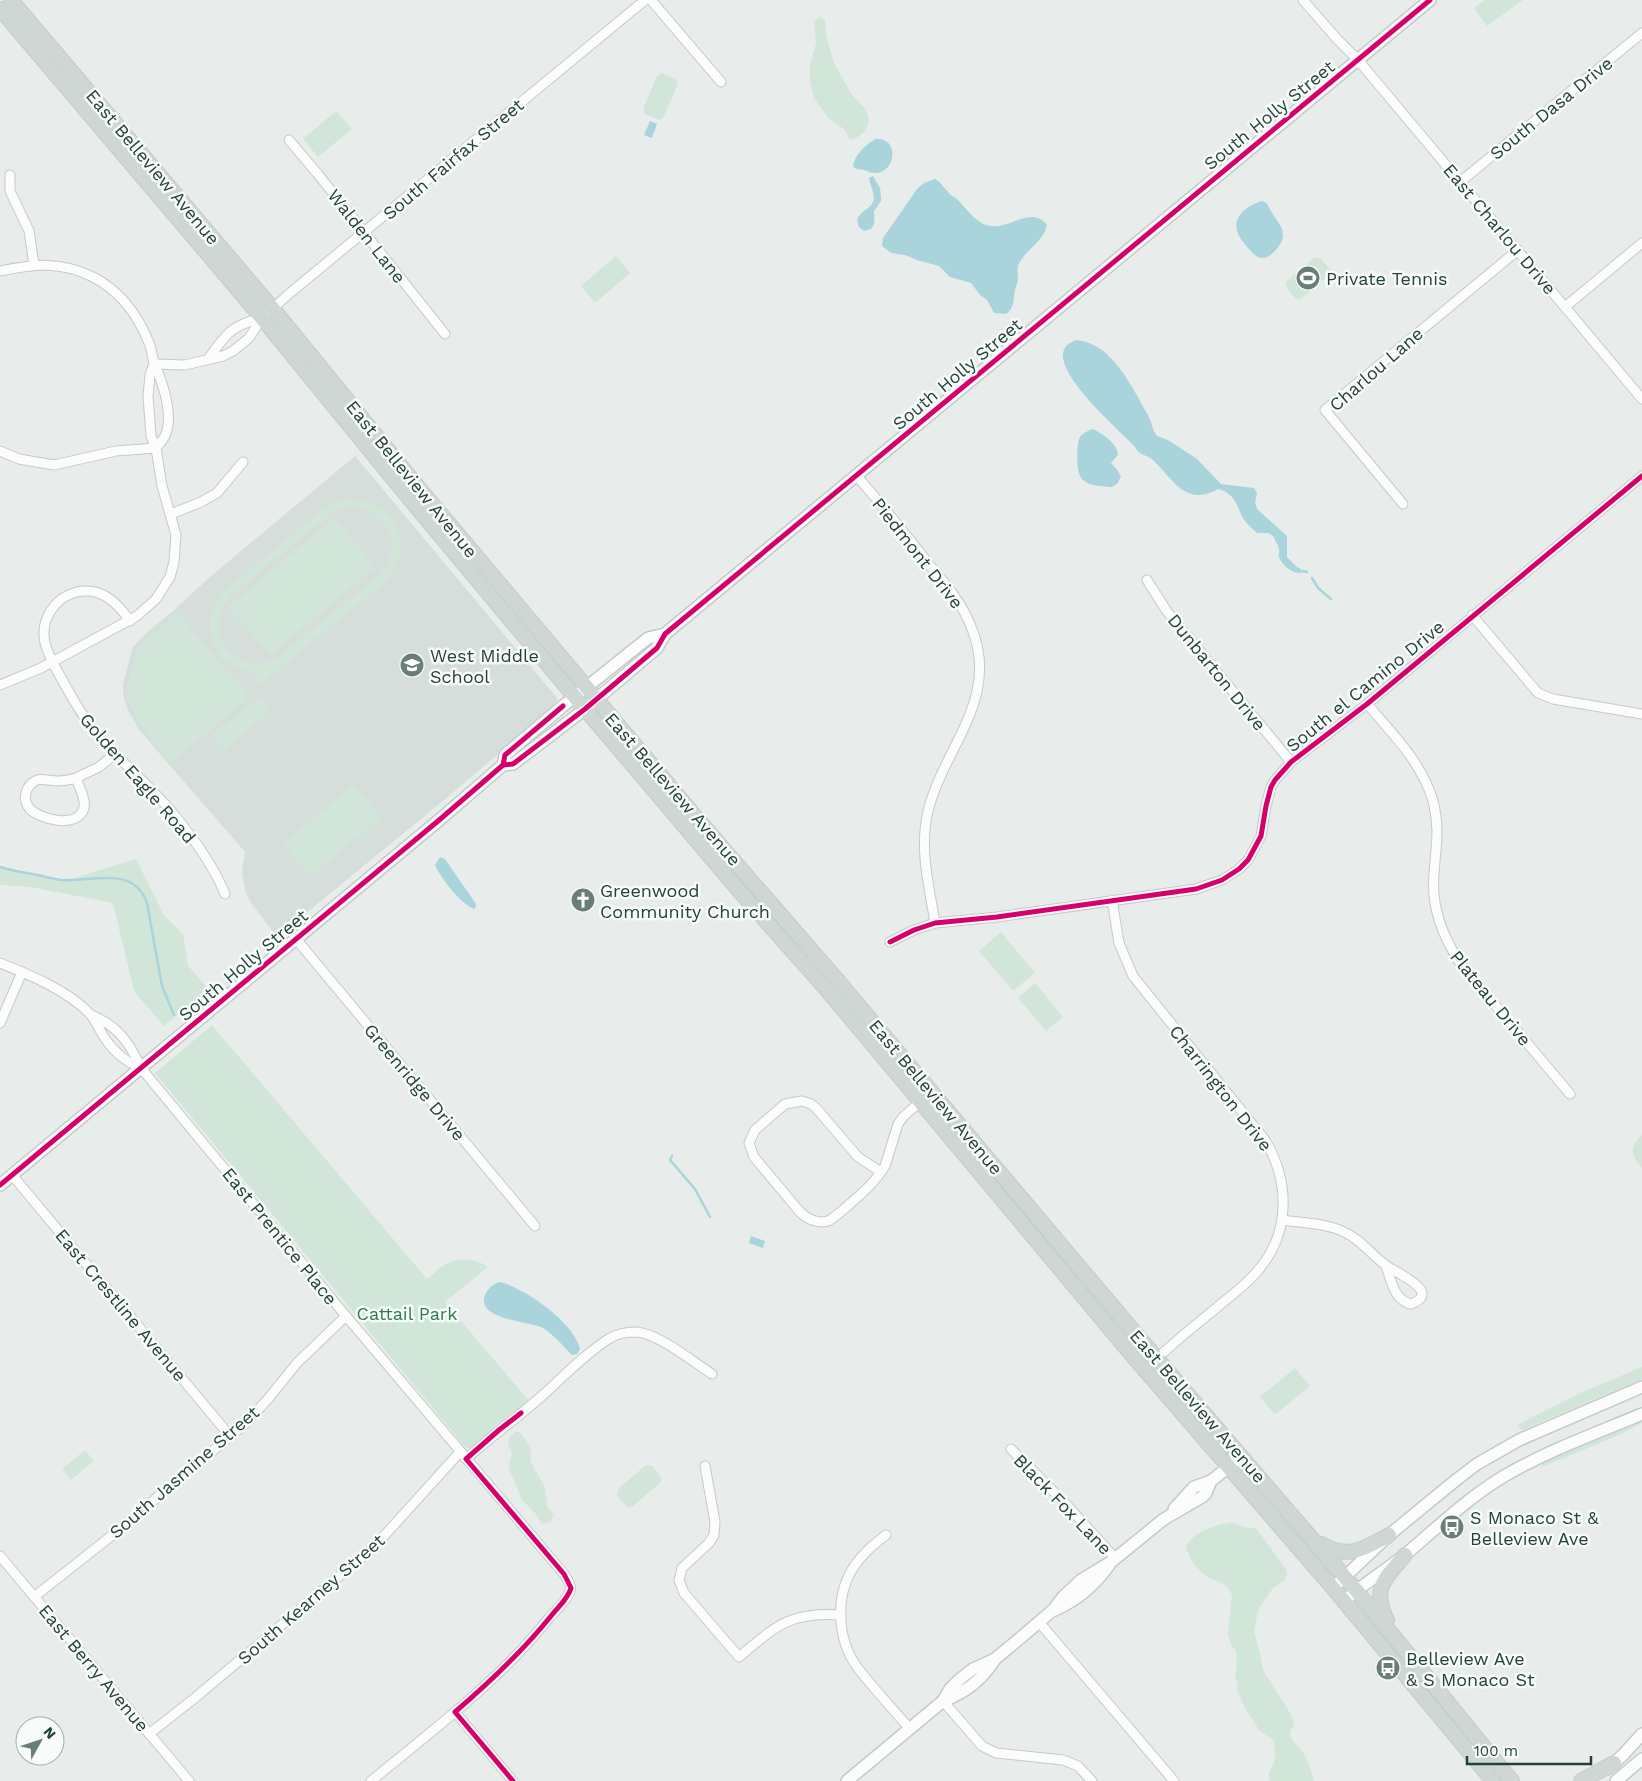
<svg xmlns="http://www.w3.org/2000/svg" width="1642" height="1781" viewBox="0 0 1642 1781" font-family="'Work Sans',sans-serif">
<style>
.built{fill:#d6dedb}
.green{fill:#d1e6d8;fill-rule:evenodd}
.water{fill:#a9d4db}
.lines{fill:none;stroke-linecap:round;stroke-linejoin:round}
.stream{stroke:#a9d4db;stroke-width:2.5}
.street-casing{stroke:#c5cac8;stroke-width:11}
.secondary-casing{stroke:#c3cbc8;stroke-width:14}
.primary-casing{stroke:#c3ccc9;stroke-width:16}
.street{stroke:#fcfcfc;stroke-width:9}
.secondary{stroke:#fcfcfc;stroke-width:11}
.primary{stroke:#cfd7d5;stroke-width:14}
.cycleway-casing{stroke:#f7fbf9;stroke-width:8}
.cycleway{stroke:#d6006c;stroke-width:5}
.labels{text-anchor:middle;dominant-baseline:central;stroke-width:5;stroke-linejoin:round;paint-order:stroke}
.street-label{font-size:18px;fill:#24423a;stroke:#f7fbf9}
.poi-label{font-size:18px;fill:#24423a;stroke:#f7fbf9;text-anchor:start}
.park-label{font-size:18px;fill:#2d7a4b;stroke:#f7fbf9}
</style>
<rect width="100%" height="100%" fill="#e8edeb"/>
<path class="built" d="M355,456L558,699L552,708L449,796L277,937L251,903L245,891L242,871L245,852L140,731L128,710L123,695V684L133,647L145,634L174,610L212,575Z"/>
<g class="green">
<path d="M1485,0H1523L1487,26L1474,8Z"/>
<path d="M819,17L825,20L826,35L834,63L852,95L866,110L868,115L869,122L865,131L858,137L850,140L844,129L828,118L814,98L810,81V64L816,43L814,22Z"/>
<path d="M662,73L676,79L678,84L663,118L659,120L645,114L643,109L657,76Z"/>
<path d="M336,111L352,129L318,157L303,139Z"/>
<path d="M616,256L630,273L595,303L581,286Z"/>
<path d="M1315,257L1320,258L1330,269V274L1301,299H1296L1286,287V282Z"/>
<path d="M346,499C394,498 418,544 386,581L259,685L254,679L260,673C213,670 193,623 227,589L322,510L329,505ZM354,507C390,512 404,547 380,575L275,660C232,676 201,631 230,596L329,515L345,508Z"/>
<path d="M334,518L375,567L270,655L229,607Z"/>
<path d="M177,613L247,693L246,700L170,763L136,719L128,697L127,687L138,647Z"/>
<path d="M259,697L271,710L225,749L213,735Z"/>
<path d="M354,785L381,818L310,876L283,843Z"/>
<path d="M136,859L164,915L183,934L188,966L209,989L164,1026L134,991L113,903L30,887L0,885V865L2,867L70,881L80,876Z"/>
<path d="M1001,932L1035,973L1013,991L979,951Z"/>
<path d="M1035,983L1063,1017L1046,1031L1018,998Z"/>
<path d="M212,1025L427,1279C433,1275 439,1267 446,1264C458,1257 476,1258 488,1267L445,1302L529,1401L471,1448H466L155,1073Z"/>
<path d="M1642,1135V1168C1631,1154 1628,1149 1642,1135Z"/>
<path d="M1642,1367V1379L1522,1430L1517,1425L1585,1391Z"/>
<path d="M1295,1368L1310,1386L1275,1415L1260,1397Z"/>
<path d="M1642,1420V1423L1619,1435L1542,1467L1541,1465L1544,1462Z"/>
<path d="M515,1432H520L530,1446L531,1462L545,1488L547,1506L554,1515L549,1522L542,1524L535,1513L522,1500L510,1471L509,1464L512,1453L508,1444L510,1437Z"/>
<path d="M85,1450L94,1461L71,1480L62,1469Z"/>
<path d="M646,1465H651L661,1477V1482L632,1507H627L617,1496L618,1489Z"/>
<path d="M1232,1522L1243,1527L1256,1528L1286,1569L1287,1575L1285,1580L1273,1588L1259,1608L1254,1630L1264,1672L1292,1716L1294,1726C1283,1738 1300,1745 1304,1754C1308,1763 1312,1771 1314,1781H1269L1270,1779L1268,1774L1275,1761L1274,1741L1259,1730L1245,1708L1237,1690L1238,1682L1235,1676L1237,1666L1236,1650L1232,1647L1228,1634L1232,1596C1228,1584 1222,1583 1212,1579C1200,1574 1188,1558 1186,1546C1194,1531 1216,1525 1232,1522Z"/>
</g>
<g class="water">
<path d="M650,121L657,124L652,138L644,135Z"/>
<path d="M875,139C903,136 895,183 867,171C861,168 857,171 853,166C855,154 866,145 875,139Z"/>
<path d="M873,176L880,188L881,197V201L874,211C874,219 876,223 871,229L864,231L859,227L857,220C860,210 873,209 874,198C874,192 870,185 869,178Z"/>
<path d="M935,179C941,182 944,188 949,193C951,196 955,197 958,200C968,210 976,224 991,226C1010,229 1032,205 1047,225C1043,243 1024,250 1018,266C1017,271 1018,274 1018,278C1018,282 1016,286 1015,290C1013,299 1015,308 1006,314L994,313L987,300L980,295L971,283L950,277L939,266L917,260L905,255L891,253L882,246L883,238L917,189L924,183Z"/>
<path d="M1261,201C1268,202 1268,206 1271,211C1275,219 1283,225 1283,235C1284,243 1270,260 1261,258C1255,257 1248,248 1244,243C1227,223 1240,209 1261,201Z"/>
<path d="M1076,340C1113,343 1132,388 1148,415C1152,422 1152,430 1157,436L1168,440L1197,459L1221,484L1254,488L1257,493L1255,502L1257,509L1287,536V557L1297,567L1301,569L1302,573C1293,574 1282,566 1279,557C1278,554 1280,551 1279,549C1278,544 1275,542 1274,537L1269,533H1257C1252,528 1243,521 1241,514C1236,502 1232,492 1218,489C1185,507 1174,480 1153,460C1146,454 1139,456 1135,447C1116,427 1067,385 1063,358C1062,353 1064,348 1068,344Z"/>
<path d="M1093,429C1103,434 1118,444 1118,455L1111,463L1118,471L1121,477L1117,484L1112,487C1103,486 1089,487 1082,479C1076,473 1076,444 1080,437C1083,433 1089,430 1093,429Z"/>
<path d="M440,857L445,859L476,904L475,909C462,906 440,877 435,865Z"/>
<path d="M751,1236L765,1241L763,1248L749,1243Z"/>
<path d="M499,1282C524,1287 575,1323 580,1349L577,1354L572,1355C563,1346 554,1335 543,1328C530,1321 470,1320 487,1291C490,1287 494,1284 499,1282Z"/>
</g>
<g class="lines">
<g class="stream">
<path d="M1303,571L1307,572"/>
<path d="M1312,578L1318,588L1331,599"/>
<path d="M0,867C13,871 25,873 38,875C46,877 53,879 61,880C92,882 134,865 147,903L162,986L174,1015"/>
<path d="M672,1156L670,1160L695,1189L710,1217"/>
</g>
<defs>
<g id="street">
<path d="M651,0L721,82"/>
<path d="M1303,0L1337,39L1358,60L1642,399"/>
<path d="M289,140L317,173L445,334"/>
<path d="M10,175V191L29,231L34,265"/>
<path d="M1460,182L1642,33"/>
<path d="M0,271C34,264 61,261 93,277C120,291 138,315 149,343C152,350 152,358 155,365C163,384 174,416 165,436C163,440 159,444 156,448"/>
<path d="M1565,307L1642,243"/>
<path d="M209,358C226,334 232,325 262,318"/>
<path d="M154,364L185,365L223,356L233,351L249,338L262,318L290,293L645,0"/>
<path d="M0,451L19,459L54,465L116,451L156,448"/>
<path d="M856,475C881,504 905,533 928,563C945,583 963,604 972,629C1000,699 944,747 928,811C919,849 929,885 935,923"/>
<path d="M1403,504L1325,410L1518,250"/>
<path d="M171,514L201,502L217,493L243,462"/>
<path d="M1147,580L1166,610L1291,762"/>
<path d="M1472,615L1538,693L1553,699L1642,714"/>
<path d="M130,621C117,602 101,587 77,592C65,595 56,602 50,612C36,635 49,656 60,676C71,696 82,716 97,734C120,761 148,784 171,811C192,836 213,864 225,894"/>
<path d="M0,685L41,668L137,616L156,599L170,577L174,562L176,535L162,486L156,448L151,436L148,396L150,375L154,364"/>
<path d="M1367,704C1392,733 1422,763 1433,801C1440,828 1436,846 1434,873C1431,907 1442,935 1460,963L1570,1094"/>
<path d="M76,778C79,787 86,799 84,808C78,829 41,820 30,809C21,799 26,785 37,780C43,778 50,781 57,781C63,781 69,780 76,778Z"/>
<path d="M76,778L99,767L116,753"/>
<path d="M1112,900L1119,943L1133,976L1265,1140C1289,1180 1291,1230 1260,1268C1248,1284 1230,1296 1215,1309C1195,1325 1176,1341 1157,1358"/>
<path d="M296,939L535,1226"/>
<path d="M890,942L914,930L935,923L997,917L1196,889L1222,880L1239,869L1248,860L1261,836L1266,806L1271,787L1275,780L1291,762L1367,704L1642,476"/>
<path d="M0,963C28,974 69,991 90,1014C94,1018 97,1025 100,1030C109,1047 123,1061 141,1068"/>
<path d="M91,1015C117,1025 130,1043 141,1068L346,1316L564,1574C567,1579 572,1585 570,1591C567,1601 556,1610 549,1618C499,1681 433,1730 371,1781"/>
<path d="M0,1023L22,972"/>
<path d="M881,1172L858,1157L816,1108L811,1104L802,1101L785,1104L755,1130L749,1143L754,1157L800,1212C807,1219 818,1224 828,1221C834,1218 839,1213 844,1209C859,1196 874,1184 885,1166L898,1124L903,1117L920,1102"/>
<path d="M12,1175L230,1436"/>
<path d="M1282,1220C1302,1223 1324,1223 1342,1231C1361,1239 1371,1255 1387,1266C1396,1273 1443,1292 1411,1304C1394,1300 1391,1280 1386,1266"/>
<path d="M1011,1449L1065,1503L1115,1558"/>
<path d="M466,1459C491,1437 518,1417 543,1395C564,1376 586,1353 610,1338C617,1334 627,1332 636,1332C658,1333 693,1362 712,1374"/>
<path d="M705,1466L715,1522L714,1535L709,1543L682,1568L679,1580L684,1593L739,1657C776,1626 790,1611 841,1615"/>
<path d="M886,1535C873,1545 862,1554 853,1568C835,1597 837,1639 857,1667C873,1688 892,1708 910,1729"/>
<path d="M0,1556L189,1781"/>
<path d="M34,1597L110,1537L247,1422L268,1399L297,1363L346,1316"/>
<path d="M1039,1622L1174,1781"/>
<path d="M943,1701L982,1746L996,1753L1063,1760L1078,1766L1092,1781"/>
<path d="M455,1712L513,1781"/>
<path d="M149,1734L196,1697L374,1547L460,1452"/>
</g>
<g id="secondary">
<path d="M503,765L513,764L585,709L657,648L665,634L677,624L1430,0"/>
<path d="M0,1185L438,821L503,765L505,755L563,706L648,638L665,634"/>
<path d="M1174,1509L1194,1487L1211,1481"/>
<path d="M1333,1588L1389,1535L1456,1480L1477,1464L1519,1440L1642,1387"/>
<path d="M1344,1601C1364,1583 1387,1570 1407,1553C1439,1526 1470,1496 1506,1475C1549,1450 1597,1433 1642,1414"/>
<path d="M1055,1610C1077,1600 1095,1585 1109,1565"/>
<path d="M943,1701L950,1689L960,1679L973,1669L995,1659L1025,1634L1053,1610L1063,1597L1081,1580L1111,1562L1164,1519L1202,1497L1206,1493L1211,1481L1242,1456"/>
<path d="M1607,1769L1622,1756L1642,1734"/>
<path d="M847,1781L943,1701C965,1693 983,1679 995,1659"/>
<path d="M1616,1781L1642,1759"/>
</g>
<g id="primary">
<path d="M11,0L273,309L419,488L694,815L839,982L1136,1334L1356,1590L1512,1781"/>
<path d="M0,9L262,318L408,497L575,697L741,893L827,990L1132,1355L1333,1588L1493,1781"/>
<path d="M1321,1544C1348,1560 1363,1549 1389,1535"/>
<path d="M1387,1620C1371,1588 1385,1579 1405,1555"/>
<path d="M1581,1781L1614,1763"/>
</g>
</defs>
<use href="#street" class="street-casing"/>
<use href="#secondary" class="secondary-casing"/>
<use href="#primary" class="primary-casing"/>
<use href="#street" class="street"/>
<use href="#secondary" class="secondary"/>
<use href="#primary" class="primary"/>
<defs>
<g id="cycleway">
<path d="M503,765L513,764L585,709L657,648L665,634L677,624L1430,0"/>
<path d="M890,942L914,930L935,923L997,917L1196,889L1222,880L1239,869L1248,860L1261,836L1266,806L1271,787L1275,780L1291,762L1367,704L1642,476"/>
<path d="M0,1185L438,821L503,765L505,755L563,706"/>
<path d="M513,1781L455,1712C490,1682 522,1652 551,1616C558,1607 568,1599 571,1588L564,1574L466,1459L499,1430L521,1413"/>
</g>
</defs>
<use href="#cycleway" class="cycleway-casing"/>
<use href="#cycleway" class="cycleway"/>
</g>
<defs>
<symbol id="stadium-disc" viewBox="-11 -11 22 22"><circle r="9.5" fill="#697e78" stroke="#f7fbf9"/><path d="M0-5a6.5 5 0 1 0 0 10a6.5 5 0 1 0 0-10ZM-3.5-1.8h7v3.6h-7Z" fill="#fff"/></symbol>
<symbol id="school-disc" viewBox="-11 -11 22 22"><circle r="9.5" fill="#697e78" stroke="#f7fbf9"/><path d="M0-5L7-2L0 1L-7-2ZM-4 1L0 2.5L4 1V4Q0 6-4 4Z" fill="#fff"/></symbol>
<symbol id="church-disc" viewBox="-11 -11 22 22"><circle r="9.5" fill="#697e78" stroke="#f7fbf9"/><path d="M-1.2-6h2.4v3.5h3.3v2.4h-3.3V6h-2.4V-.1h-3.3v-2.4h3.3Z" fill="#fff"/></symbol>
<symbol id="bus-disc" viewBox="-11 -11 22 22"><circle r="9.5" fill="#697e78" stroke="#f7fbf9"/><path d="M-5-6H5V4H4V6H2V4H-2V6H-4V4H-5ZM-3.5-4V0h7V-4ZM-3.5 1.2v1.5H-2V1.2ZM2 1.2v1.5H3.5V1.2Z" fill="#fff"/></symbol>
</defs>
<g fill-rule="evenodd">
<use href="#stadium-disc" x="1294" y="264" width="28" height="28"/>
<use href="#school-disc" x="398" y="651" width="28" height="28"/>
<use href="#church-disc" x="569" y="886" width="28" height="28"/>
<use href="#bus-disc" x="1438" y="1513" width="28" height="28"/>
<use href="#bus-disc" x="1374" y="1654" width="28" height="28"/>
</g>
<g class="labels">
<g class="street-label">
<text transform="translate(1551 108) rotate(-39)">South Dasa Drive</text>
<text transform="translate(1269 115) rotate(-39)">South Holly Street</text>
<text transform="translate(453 159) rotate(-40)">South Fairfax Street</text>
<text transform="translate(153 167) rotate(50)">East Belleview Avenue</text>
<text transform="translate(1500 229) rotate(50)">East Charlou Drive</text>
<text transform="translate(367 236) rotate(52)">Walden Lane</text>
<text transform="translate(1376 369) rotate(-41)">Charlou Lane</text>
<text transform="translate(957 374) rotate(-40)">South Holly Street</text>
<text transform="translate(412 479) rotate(51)">East Belleview Avenue</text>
<text transform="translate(918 553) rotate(52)">Piedmont Drive</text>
<text transform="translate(1217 672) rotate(51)">Dunbarton Drive</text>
<text transform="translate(1365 686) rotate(-39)">South el Camino Drive</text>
<text transform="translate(138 778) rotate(49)">Golden Eagle Road</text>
<text transform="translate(673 789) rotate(49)">East Belleview Avenue</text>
<text transform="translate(243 965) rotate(-40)">South Holly Street</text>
<text transform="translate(1491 998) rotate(51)">Plateau Drive</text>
<text transform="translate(415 1082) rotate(50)">Greenridge Drive</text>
<text transform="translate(1221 1088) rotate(52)">Charrington Drive</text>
<text transform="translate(936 1097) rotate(50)">East Belleview Avenue</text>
<text transform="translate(280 1236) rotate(51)">East Prentice Place</text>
<text transform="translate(121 1305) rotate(50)">East Crestline Avenue</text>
<text transform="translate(1198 1406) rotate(49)">East Belleview Avenue</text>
<text transform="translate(184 1472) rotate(-41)">South Jasmine Street</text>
<text transform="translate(1063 1504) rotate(46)">Black Fox Lane</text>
<text transform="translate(311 1599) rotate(-41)">South Kearney Street</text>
<text transform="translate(94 1668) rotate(50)">East Berry Avenue</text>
</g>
<g class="poi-label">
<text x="1326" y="278">Private Tennis</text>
<text x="430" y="655">West Middle<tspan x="430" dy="21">School</tspan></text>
<text x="600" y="890">Greenwood<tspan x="600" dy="21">Community Church</tspan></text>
<text x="1470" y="1517">S Monaco St &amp;<tspan x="1470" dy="21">Belleview Ave</tspan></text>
<text x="1406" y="1658">Belleview Ave<tspan x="1406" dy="21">&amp; S Monaco St</tspan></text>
</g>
<g class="park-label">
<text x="407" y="1313">Cattail Park</text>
</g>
</g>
<g transform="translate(40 1741) rotate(50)"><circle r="24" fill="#f7fbf9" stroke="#a3b1ad"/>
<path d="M0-4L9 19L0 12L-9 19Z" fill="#697e78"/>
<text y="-8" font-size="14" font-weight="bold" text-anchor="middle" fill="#24423a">N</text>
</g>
<path d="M1467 1756v8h124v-8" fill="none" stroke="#24423a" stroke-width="2.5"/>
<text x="1474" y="1756" font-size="15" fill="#24423a" stroke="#f7fbf9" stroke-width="4" paint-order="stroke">100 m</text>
</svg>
